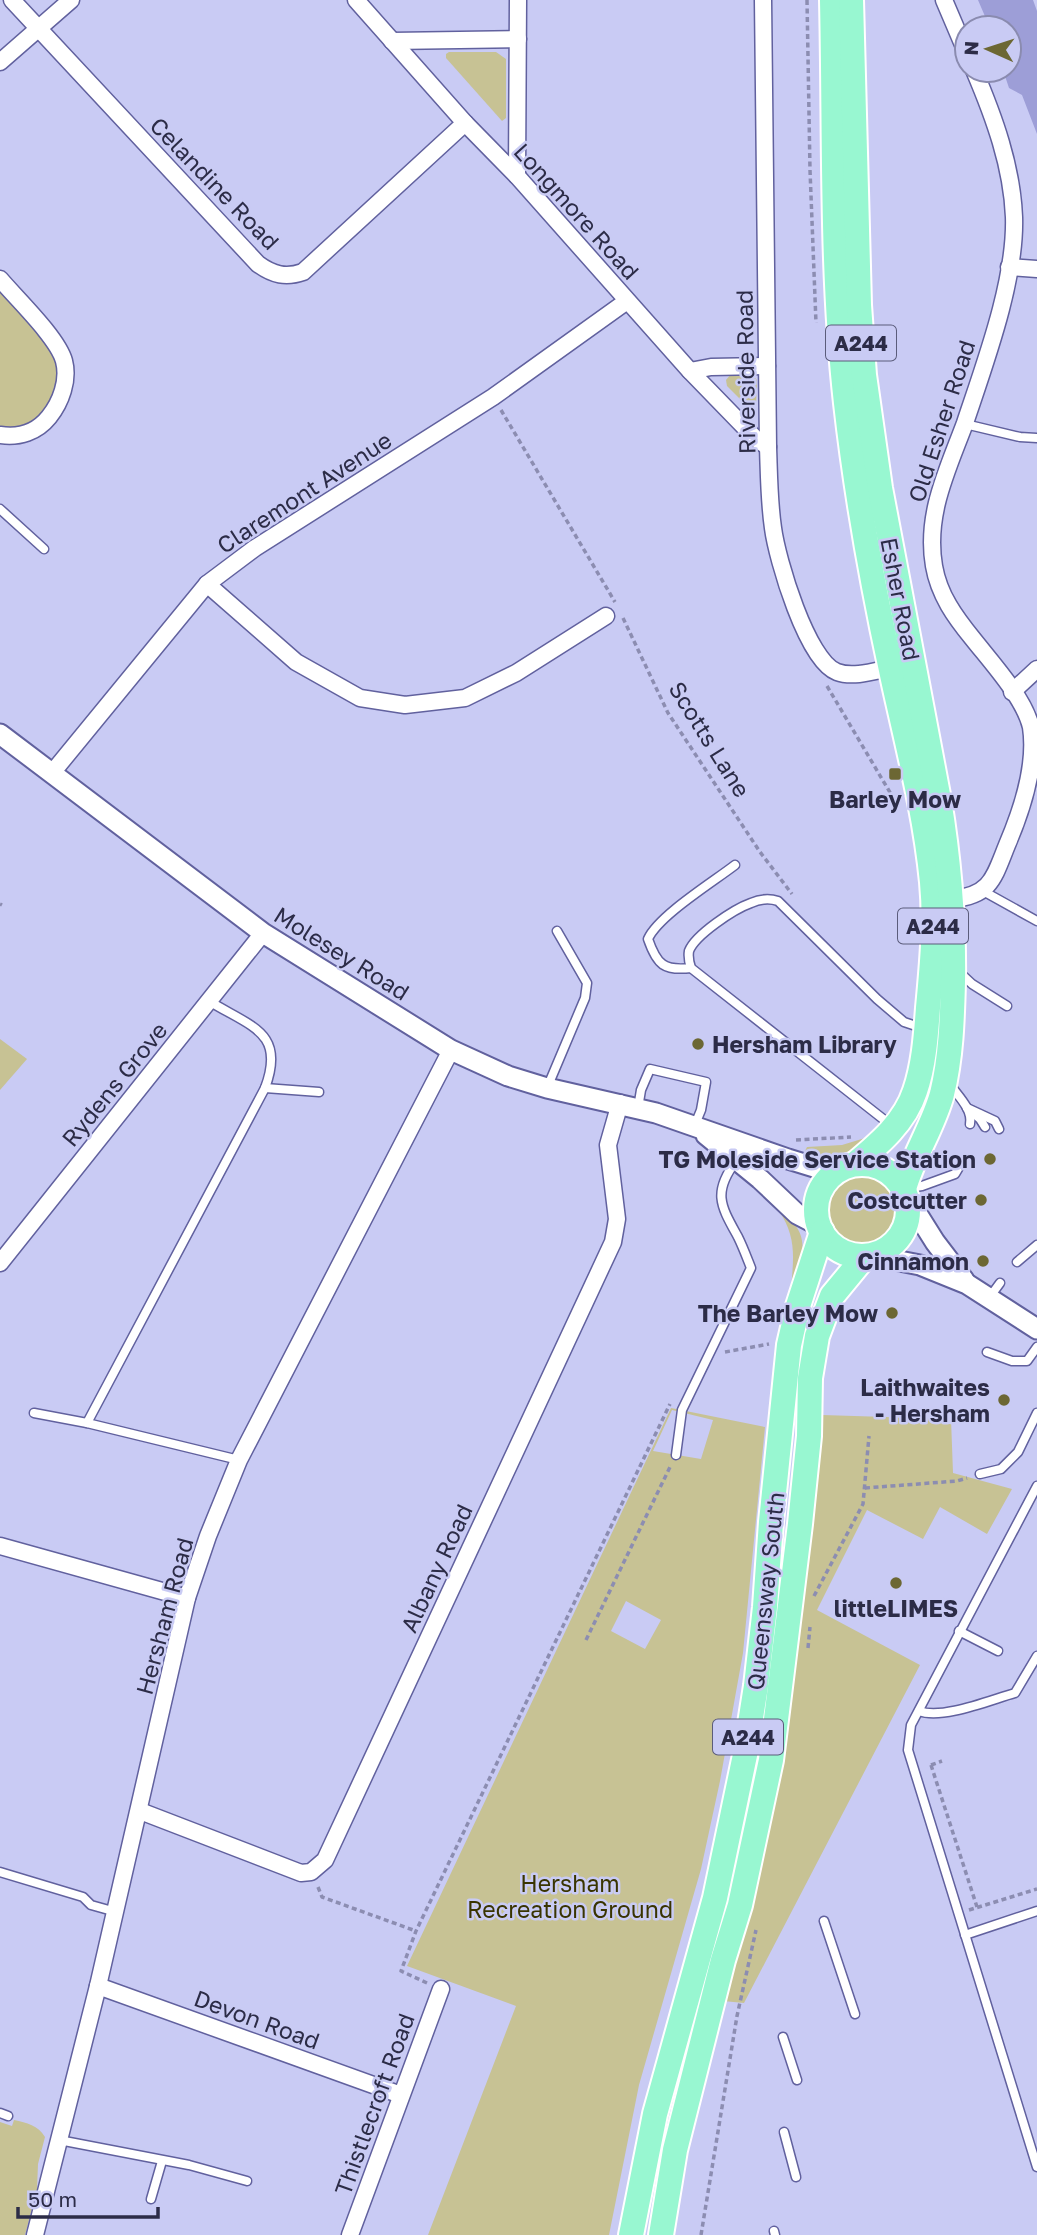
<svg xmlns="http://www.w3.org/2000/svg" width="1037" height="2235" viewBox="0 0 1037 2235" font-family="'Golos Text',sans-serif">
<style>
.green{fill:#c7c294;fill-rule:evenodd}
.water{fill:#9d9ed7}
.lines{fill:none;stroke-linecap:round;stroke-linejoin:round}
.service-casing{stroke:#61619e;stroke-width:11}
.minor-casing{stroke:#61619e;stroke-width:19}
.tertiary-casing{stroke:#61619e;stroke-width:23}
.primary-casing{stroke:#fff;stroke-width:28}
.path{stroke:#8c8db1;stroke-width:3.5;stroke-dasharray:5 3.5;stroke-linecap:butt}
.service{stroke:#fff;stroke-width:8}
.minor{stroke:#fff;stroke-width:16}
.tertiary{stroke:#fff;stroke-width:19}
.primary{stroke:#98f7d1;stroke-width:24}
.poi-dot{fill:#6c6733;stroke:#c9cbf4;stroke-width:2.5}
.labels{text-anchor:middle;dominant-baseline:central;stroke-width:5;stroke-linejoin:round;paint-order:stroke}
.shield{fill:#c9cbf4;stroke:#5b5c7b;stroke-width:2}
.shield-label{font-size:21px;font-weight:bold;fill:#2c2c47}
.street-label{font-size:23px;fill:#2c2c47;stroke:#c9cbf4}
.poi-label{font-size:23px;font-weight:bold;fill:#2c2c47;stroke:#c9cbf4;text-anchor:end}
.park-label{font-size:23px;fill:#393400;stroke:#c9cbf4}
</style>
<rect width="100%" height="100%" fill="#c9cbf4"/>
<g class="green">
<path d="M449,52H496L506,59V118L502,121L446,58V54Z"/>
<path d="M0,279L64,360L49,416L0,435Z"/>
<path d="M750,373L757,380L756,406L753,407L746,405L727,386L726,380L731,374Z"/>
<path d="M0,1039L27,1059L0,1090Z"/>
<path d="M865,1138C853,1158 827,1160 804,1153L807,1147L842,1145Z"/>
<circle cx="863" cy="1210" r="35"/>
<path d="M778,1209C815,1236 802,1254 791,1292C793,1258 798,1239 778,1209Z"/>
<path d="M671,1408L765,1427L743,1653L720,1781L701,1869L639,2085L609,2235H428L516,2006L407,1966ZM672,1410L713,1420L701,1459L653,1451ZM626,1601L661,1620L645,1649L611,1631Z"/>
<path d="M822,1415L951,1419L953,1473L1012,1489L987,1534L940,1507L923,1539L867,1510L817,1610L920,1665L744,2003L723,2001L794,1606Z"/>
<path d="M14,2120C27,2123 38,2125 45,2137L38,2164L37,2189L25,2235H0V2122L12,2126Z"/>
</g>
<path class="water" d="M978,0H1033L1037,11V134L1022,95L1009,88L1003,70H1009V28H990Z"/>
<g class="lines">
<defs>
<g id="service">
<path d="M965,424L1020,437L1037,438"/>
<path d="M0,509L44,549"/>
<path d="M983,891L1037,921"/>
<path d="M691,968C664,971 657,965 648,939C658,916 713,882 735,865"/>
<path d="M958,971L972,984L1007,1006"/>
<path d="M949,1083C957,1095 973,1109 970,1124"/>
<path d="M265,1088L319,1092"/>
<path d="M547,1088L585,998L587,983L557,931"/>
<path d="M638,1108L641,1090L650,1069L706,1082L701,1110L694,1127"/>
<path d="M967,1108L995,1121L999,1129"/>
<path d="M972,1112L980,1119L985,1127"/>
<path d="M892,1126L691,968C689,962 688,957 689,951C695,935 734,909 751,903C760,899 769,898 778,901L877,999L904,1022L922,1028"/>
<path d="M909,1188L922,1186L955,1174L961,1164"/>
<path d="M1017,1262L1037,1245"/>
<path d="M989,1298L1000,1283"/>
<path d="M987,1352L1012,1361H1027L1037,1347"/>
<path d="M34,1413L87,1423L239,1460"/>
<path d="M87,1423L265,1088C286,1032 251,1027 209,1001"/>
<path d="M676,1455L682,1410L751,1268C747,1258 743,1247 738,1237C721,1206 712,1193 736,1161"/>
<path d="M980,1474L1001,1469L1018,1452L1037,1413"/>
<path d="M1037,1486L911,1725L908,1750L1037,2167"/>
<path d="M959,1631L998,1651"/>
<path d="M919,1711C942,1720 990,1700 1015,1693L1037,1656"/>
<path d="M0,1872L83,1897L91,1905L116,1912"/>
<path d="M824,1921L855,2014"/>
<path d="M965,1935L1037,1911"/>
<path d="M783,2037L797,2080"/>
<path d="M0,2113L8,2116"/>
<path d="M784,2132L796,2177"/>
<path d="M59,2140L189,2165L247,2181"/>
<path d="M151,2199L162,2161"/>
<path d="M774,2231L775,2235"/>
</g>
<g id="minor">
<path d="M12,0L258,264C273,275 286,278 303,272L465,123"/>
<path d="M356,0L465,123L517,176L690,371L755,438L768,447"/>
<path d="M763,0L768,447C769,474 769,501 773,528C777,559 807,661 837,672C853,678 875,671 890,668"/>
<path d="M944,0L967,54"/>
<path d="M392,41L518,39"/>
<path d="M0,62L71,0"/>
<path d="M517,176L518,0"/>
<path d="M1009,267L1037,269"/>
<path d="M0,279C16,298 58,338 64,361C69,380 61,402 49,417C37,432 19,438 0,435"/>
<path d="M690,371L711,367L767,366"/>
<path d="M207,584L296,662L360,698L405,705L465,698L516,673L606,616"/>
<path d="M1012,692L1037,669"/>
<path d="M52,773L207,584L255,548L493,397L627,301"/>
<path d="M952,899C991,896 994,877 1007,845C1022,810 1037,766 1031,727C1024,698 992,663 973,639C955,617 939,595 934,566C925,514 948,469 965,423C985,363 1016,280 1014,217C1012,166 994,117 974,70"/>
<path d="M0,1263L263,933"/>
<path d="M0,1546L187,1598"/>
<path d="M140,1811L301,1873L311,1872L325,1860L613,1242L617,1219L608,1145L620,1103"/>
<path d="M98,1986L401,2095"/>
<path d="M35,2235L98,1986L187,1598L208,1536L239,1460L451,1050"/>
<path d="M350,2235L441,1989"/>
</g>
<g id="tertiary">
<path d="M0,734L263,933L451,1050L508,1076L547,1088L656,1113L788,1159L814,1167L838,1171"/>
<path d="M706,1135L760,1179L797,1214L820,1226"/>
<path d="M908,1199L935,1242L964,1280"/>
<path d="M874,1256L920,1265L967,1284L1037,1329"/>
</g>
<g id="primary">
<path d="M832,0C835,133 831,270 846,403C856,492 872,582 891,670C906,740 925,810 932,882C936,924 932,966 928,1008C926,1035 924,1065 915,1091C905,1122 879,1144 855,1164"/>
<path d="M851,0L859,305L864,375L880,488L939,800C949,861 954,920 953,982C952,1019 951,1057 942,1094C933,1127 913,1156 904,1189"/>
<circle cx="862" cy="1210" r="46"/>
<path d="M631,2235L655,2114L715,1898L745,1755L756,1686L765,1607L771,1522L789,1345L798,1306L822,1232"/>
<path d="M661,2235L675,2150L723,1960L740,1905L771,1760L800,1524L809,1436L810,1378L817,1336L832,1296L865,1256"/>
</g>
</defs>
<use href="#service" class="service-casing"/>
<use href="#minor" class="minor-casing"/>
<use href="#tertiary" class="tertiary-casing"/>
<use href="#primary" class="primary-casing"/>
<g class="path">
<path d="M807,0L810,170L816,323"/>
<path d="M501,410L615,602"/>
<path d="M623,618L668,713L760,852L792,894"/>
<path d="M827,686L898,806"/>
<path d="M0,904L2,905"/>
<path d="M796,1140L851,1137"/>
<path d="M725,1352L769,1344"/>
<path d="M865,1488L957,1481L967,1478"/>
<path d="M814,1596L863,1504L869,1436"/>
<path d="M586,1640L671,1465"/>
<path d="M808,1648L810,1627"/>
<path d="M931,1765L977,1907"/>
<path d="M931,1765L942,1761"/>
<path d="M318,1887L322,1897L416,1931"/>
<path d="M969,1910L1037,1889"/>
<path d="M427,1983L401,1971L416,1931L670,1404"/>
<path d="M701,2235L737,2016L756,1930"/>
</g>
<use href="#service" class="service"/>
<use href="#minor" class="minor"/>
<use href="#tertiary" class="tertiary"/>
<use href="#primary" class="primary"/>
</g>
<g class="poi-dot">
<rect x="888" y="767" width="14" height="14" rx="3.5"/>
<circle cx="698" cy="1044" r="7"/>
<circle cx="990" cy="1159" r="7"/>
<circle cx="981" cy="1200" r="7"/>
<circle cx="983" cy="1261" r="7"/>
<circle cx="892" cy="1313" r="7"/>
<circle cx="1004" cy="1400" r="7"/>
<circle cx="896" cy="1583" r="7"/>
</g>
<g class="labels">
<g class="shield">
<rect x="826" y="325.5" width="70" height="35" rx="5"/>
<rect x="898" y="908.5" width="70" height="35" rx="5"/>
<rect x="713" y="1719.5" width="70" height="35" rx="5"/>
</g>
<g class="shield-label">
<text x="861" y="343">A244</text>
<text x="933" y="926">A244</text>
<text x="748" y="1737">A244</text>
</g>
<g class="street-label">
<text transform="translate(215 183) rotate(46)">Celandine Road</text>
<text transform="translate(577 211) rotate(48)">Longmore Road</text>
<text transform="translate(745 372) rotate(-91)">Riverside Road</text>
<text transform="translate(941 421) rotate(-72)">Old Esher Road</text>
<text transform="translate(304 492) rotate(-33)">Claremont Avenue</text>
<text transform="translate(901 599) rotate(79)">Esher Road</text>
<text transform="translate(710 739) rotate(58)">Scotts Lane</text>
<text transform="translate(342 953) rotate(32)">Molesey Road</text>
<text transform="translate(114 1084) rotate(-51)">Rydens Grove</text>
<text transform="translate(436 1568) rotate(-65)">Albany Road</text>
<text transform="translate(765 1591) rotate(-84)">Queensway South</text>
<text transform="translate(164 1616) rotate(-75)">Hersham Road</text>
<text transform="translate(257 2019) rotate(20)">Devon Road</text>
<text transform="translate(374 2104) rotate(-70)">Thistlecroft Road</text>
</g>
<g class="poi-label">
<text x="895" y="799" text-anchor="middle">Barley Mow</text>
<text x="712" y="1044" text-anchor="start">Hersham Library</text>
<text x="976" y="1159">TG Moleside Service Station</text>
<text x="967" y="1200">Costcutter</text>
<text x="969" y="1261">Cinnamon</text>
<text x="878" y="1313">The Barley Mow</text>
<text x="990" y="1387">Laithwaites<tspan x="990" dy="26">- Hersham</tspan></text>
<text x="896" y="1608" text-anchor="middle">littleLIMES</text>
</g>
<g class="park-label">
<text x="570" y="1883">Hersham<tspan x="570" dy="26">Recreation Ground</tspan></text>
</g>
</g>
<g transform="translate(988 49) rotate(273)"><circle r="33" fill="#c9cbf4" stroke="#8a8baf" stroke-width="2"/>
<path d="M0-5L12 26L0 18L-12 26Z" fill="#6c6733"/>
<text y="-10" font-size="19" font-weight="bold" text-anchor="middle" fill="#2c2c47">N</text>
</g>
<path d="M18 2207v10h140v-10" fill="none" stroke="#2c2c47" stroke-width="3.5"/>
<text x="28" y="2207" font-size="21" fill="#2c2c47" stroke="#c9cbf4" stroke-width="5" paint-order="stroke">50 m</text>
</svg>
